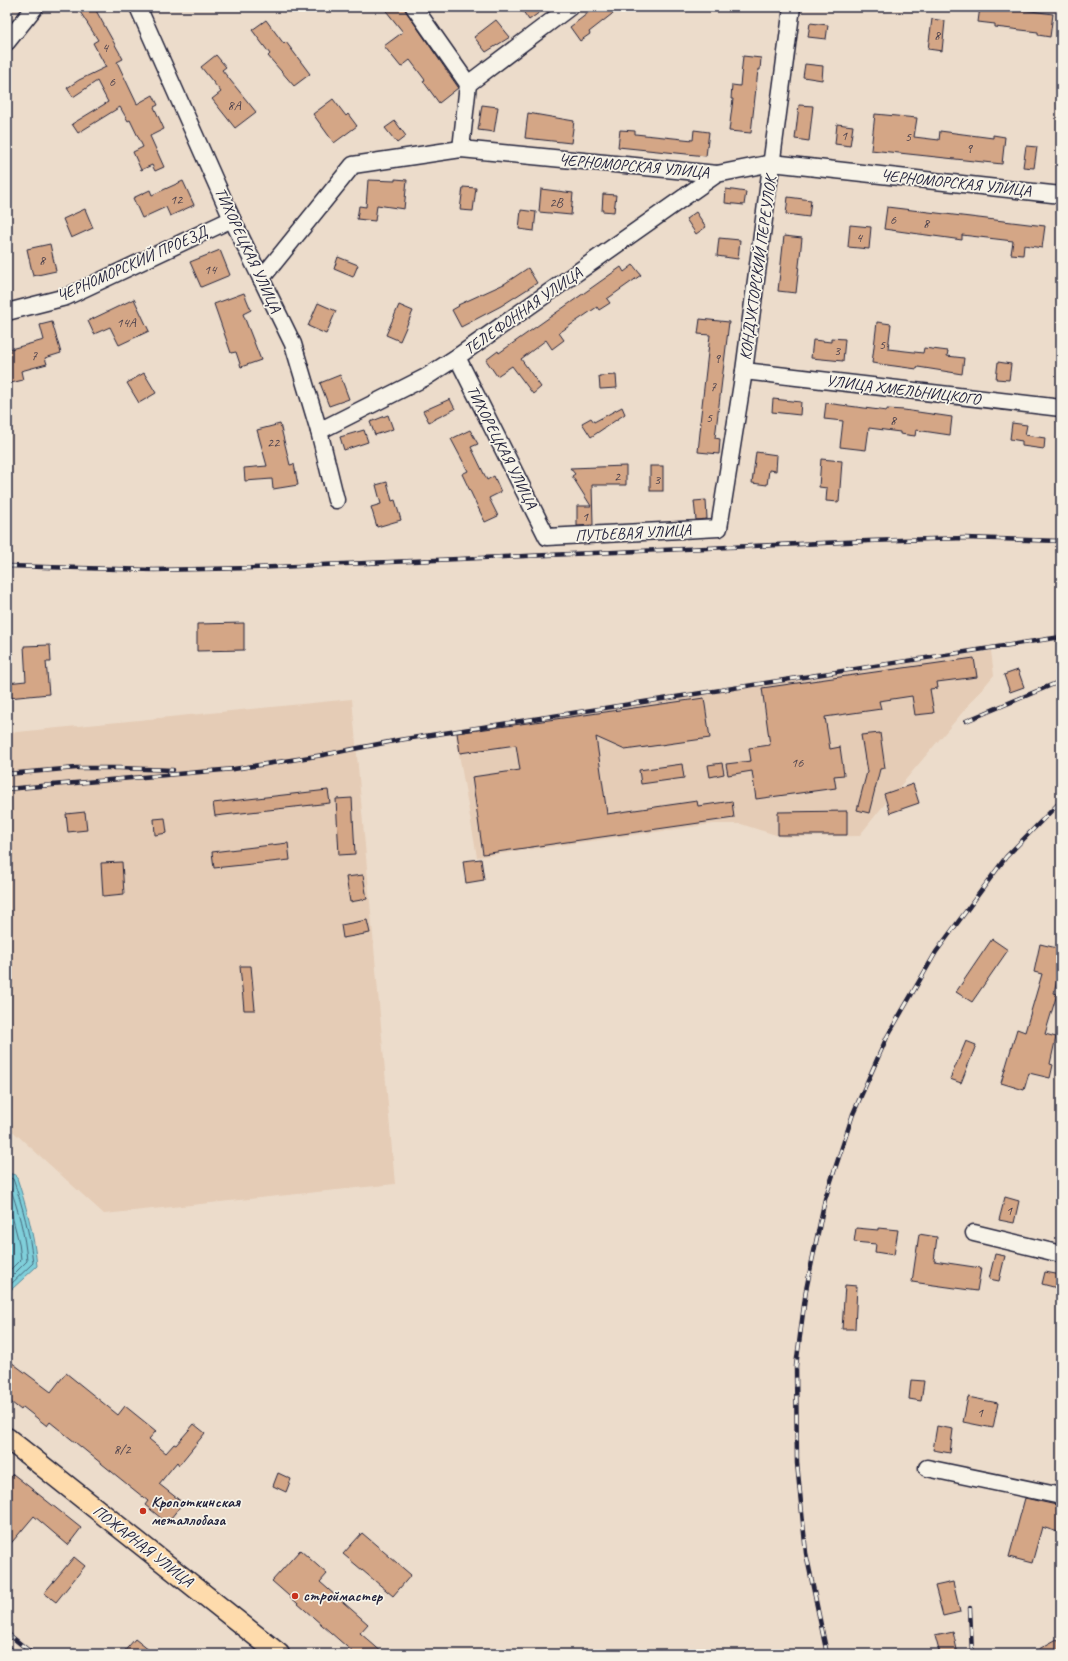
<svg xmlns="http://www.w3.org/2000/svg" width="1068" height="1661" viewBox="0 0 1068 1661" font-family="Caveat,sans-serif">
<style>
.built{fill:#e5ccb6}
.water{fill:#7fcfda;stroke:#5a8a9a}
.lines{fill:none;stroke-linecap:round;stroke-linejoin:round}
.shore{stroke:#47677b;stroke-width:1}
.building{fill:#d4a686;stroke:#22223b}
.minor-casing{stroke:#22223b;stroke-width:19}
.major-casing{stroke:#22223b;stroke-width:23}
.minor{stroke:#f7f3e8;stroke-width:16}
.major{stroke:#fedbac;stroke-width:20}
.rail-casing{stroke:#22223b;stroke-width:4.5}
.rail{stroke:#f7f3e8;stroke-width:3;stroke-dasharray:9;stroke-linecap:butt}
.poi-dot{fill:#c8321e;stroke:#f7f3e8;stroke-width:1.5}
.labels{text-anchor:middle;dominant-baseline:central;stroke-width:3.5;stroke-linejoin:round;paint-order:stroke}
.number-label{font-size:14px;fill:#4e434e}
.street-label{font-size:16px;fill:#22223b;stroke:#f7f3e8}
.poi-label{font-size:16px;font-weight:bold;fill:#22223b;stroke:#f7f3e8;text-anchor:start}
</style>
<rect width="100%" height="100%" fill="#ecdccb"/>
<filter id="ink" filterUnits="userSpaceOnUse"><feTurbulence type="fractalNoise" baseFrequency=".025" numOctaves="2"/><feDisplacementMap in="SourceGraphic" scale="8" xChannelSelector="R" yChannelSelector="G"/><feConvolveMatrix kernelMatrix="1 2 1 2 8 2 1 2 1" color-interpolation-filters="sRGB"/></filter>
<g filter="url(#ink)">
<g class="built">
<path d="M991,651L994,675L879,811L859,836L782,837L741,824H713L477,857L455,731Z"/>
<path d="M352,699L395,1184L104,1214L7,1126V733Z"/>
</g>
<path class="water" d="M7,1173L16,1175C26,1205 34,1234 37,1266L12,1289L7,1290Z"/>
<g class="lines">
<g class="shore">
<path d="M7,1177L13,1179C23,1207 30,1234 33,1263L10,1285L7,1286"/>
<path d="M7,1182L9,1184C18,1209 25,1234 27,1261L7,1281"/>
<path d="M7,1196L19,1243L21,1259L7,1273"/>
</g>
</g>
<g class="building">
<path d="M77,7H94L123,59L117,62L137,104L153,95L158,105L154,107L164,129L150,136L164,167L155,171L152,165L141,170L133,152L143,147L130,120L128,121L120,107L78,133L72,124L108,102L97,81L73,97L67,88L79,80L106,67L93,43L98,40Z"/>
<path d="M383,7H403L458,87V88L439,103L423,81L425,80L410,60L401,67L384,46L403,32Z"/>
<path d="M520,7H547L529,20Z"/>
<path d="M596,7H621L589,32L590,34L580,41L570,27Z"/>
<path d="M980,7L1009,10V8L1053,14L1050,37L1038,35V32L995,27V24L978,22Z"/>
<path d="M932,19L945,21L942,51L928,49Z"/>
<path d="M266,20L284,44L286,42L310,74L294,86L268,56L270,54L252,30Z"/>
<path d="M496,20L510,37L486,52L474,37Z"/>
<path d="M810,23L828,25L826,39L808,37Z"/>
<path d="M216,55L226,67L222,70L256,112L235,128L212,99L221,92L201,67Z"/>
<path d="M743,56L761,58L760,70H758L751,133L729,131L733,99H731L732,85L740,86Z"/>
<path d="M805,64L823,66L822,80L803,77Z"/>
<path d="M333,99L346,116L348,114L357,126L334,143L313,114Z"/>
<path d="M482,105L498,107L494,132L478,130Z"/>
<path d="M799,105L813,106L809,141L795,139Z"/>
<path d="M528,113L574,121L571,143L525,138Z"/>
<path d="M875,114L917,118L914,137L939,140L940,131L993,138V135L1005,137L1002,164L871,150Z"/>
<path d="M395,121L406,136L397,143L385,128Z"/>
<path d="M837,124L853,126L850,146L835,144Z"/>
<path d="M620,130L635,131V134L693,140L694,130L709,132L706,156L618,147Z"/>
<path d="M1026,146L1037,147L1034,168L1023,167Z"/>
<path d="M395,179L407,180L404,209L377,205L375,221L357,219L359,206L366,207L368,180L395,181Z"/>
<path d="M183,181L194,205L170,216L166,207L142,218L133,198L150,190L152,195Z"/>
<path d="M463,187L476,188L473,211L460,210Z"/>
<path d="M541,189L573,193L571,215L539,212Z"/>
<path d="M726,189L746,192L744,205L725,203Z"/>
<path d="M603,194L616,195L614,212L602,211Z"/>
<path d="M788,197L811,200L809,217L786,214Z"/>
<path d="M887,207L1045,226L1042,248L1024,245L1023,255L1011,254L1013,241L962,235V240L884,229Z"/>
<path d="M85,209L93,228L71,238L63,219Z"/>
<path d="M521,210L536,212L534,231L519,229Z"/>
<path d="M696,212L706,227L696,234L686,219Z"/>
<path d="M850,225L871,227L869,249L848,247Z"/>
<path d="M784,236L802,238L796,293L778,291Z"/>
<path d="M719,238L740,240L738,259L717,256Z"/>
<path d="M50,244L56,271L33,276L27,249Z"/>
<path d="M220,250L230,275L201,287L190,262Z"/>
<path d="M338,257L358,265L353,277L334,269Z"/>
<path d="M633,265L641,275L607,299L610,303L599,310L597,307L559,333L564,340L552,349L546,340L521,359L541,387L533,394L512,366L497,376L486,360L498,351L499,353L621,267L624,272Z"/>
<path d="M528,268L537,283L501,306L461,327L452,310L459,306L458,305L504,284Z"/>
<path d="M244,293L251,310L243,314L261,360L241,367L236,352L231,353L214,304Z"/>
<path d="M134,299L149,331L119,345L110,327L94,334L88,321Z"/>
<path d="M318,303L336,311L326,334L308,326Z"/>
<path d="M399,305L413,311L400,341L386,335Z"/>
<path d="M700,319L729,322L715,438L720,439L719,454L698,452L701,423H700L710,335L698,334Z"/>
<path d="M52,322L61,353L45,358L47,364L21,371L23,380L7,384V350L44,340L40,325Z"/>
<path d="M877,322L891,324L888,349L923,353L924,348L948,351L947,356L964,358L962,374L918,367L917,369L872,363Z"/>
<path d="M831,338L845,339L843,361L811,358L813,340L831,342Z"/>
<path d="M998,362L1011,364L1009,380L996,379Z"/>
<path d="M144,373L156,393L139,403L127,383Z"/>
<path d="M340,375L349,399L329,406L320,383Z"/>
<path d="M616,375L617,388L600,389L599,376Z"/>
<path d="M450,399L455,409L429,422L423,411Z"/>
<path d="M773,399L801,402L800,415L772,412Z"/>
<path d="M826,403L887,411V409L904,410L952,417L950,435L916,430L915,436L900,434V432L869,428L866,450L840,447L843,421L824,419Z"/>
<path d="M622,407L625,414L591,437L582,423L591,418L594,422Z"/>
<path d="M388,415L393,429L375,435L370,422Z"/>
<path d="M1012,423L1027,425L1025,435L1045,438L1044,449L1022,446V441L1010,439Z"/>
<path d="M280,424L290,465L294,464L298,485L273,489L272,479L245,481L244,468L267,466L257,430Z"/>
<path d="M364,430L368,442L344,450L340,437Z"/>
<path d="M470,430L478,444L471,447L487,480L494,476L501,492L489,498L498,516L485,522L462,474L468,471L451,439Z"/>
<path d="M756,452L777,455L776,471L769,470L767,485L752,483Z"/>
<path d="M821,459L842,461L839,502L826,501L827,488L819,487Z"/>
<path d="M626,466V485H592L593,525L577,526V506H591L572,476L575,474L570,468Z"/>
<rect x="650" y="466" width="13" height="25"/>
<path d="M387,482L392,501L395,500L401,520L377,527L371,507L381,504L376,485Z"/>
<path d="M706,500L707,519L696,520L694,501Z"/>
<path d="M244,623V650L197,651V624Z"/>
<path d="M50,645L51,662H46L49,694L8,698L7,683L26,681L24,646Z"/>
<path d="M974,658L977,677L937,682L938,688L930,689L934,713L915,715L912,696L879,701L881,709L825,717L830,749L840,747L844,775L834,776L836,788L756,799L752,771L728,775L726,764L751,761L749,748L770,745L762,688Z"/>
<path d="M1018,670L1024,687L1010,692L1004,675Z"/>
<path d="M704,698L710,738L625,750L596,737L607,814L697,801L698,806L732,801L734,818L483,854L472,777L520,770L516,745L460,753L457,733Z"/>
<path d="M880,733L885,768L880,769L869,813L857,810L867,772L861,735Z"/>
<path d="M722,763L724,774L710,777L708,765Z"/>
<path d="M682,764L684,778L641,784L639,770Z"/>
<path d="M913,784L919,803L890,813L884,794Z"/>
<path d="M328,790L330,803L215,816L213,803Z"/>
<path d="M352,798L355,854L339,855L336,799Z"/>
<path d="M847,811V835H778V812Z"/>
<path d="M85,812L87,830L68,832L66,814Z"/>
<path d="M165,818L167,833L155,835L154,819Z"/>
<path d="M288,843L290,860L214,868L212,852Z"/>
<path d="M481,859L484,880L466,883L463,861Z"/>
<path d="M122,862L124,894L103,896L101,863Z"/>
<path d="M363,875L367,899L350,902L346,877Z"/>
<path d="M367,920L370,933L343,938L341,925Z"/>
<path d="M992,939L1008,950L972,1002L956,992Z"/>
<path d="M1040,944L1061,949V964L1054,993L1057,994L1045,1034L1056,1037L1050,1064L1053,1065L1050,1078L1029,1073L1024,1090L1001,1083L1017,1029L1025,1032L1042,974L1034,972Z"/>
<path d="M240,966H251L255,1010H244Z"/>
<path d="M966,1041L976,1045L961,1083L950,1079Z"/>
<path d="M1005,1197L1019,1201L1014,1223L999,1220Z"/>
<path d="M856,1228L878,1230V1228L898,1230L894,1255L875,1252L876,1244L854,1242Z"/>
<path d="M919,1234L937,1237L934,1261L981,1268L977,1291L912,1282Z"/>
<path d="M995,1254L1005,1256L999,1281L989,1279Z"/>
<path d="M1045,1272L1061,1275V1289L1042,1284Z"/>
<path d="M845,1285L857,1286L855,1329H842Z"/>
<path d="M7,1359L51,1392L66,1373L118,1415L125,1406L156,1431L149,1439L166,1453L174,1444L176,1445L194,1424L205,1433L179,1465L177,1462L159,1484L183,1503L167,1523L145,1505L148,1501L50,1422L47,1426L23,1407L21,1410L7,1399Z"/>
<path d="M911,1380L924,1381L921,1401L909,1399Z"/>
<path d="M968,1397L998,1403L993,1428L963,1422Z"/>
<path d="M937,1426L953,1429L950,1453L933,1450Z"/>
<path d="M278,1473L291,1479L286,1492L273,1486Z"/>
<path d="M13,1474L81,1528L68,1545L34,1516L7,1548V1480Z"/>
<path d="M1025,1498L1061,1506V1533L1042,1527L1032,1563L1009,1557Z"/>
<path d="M362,1533L411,1575L393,1596L343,1554Z"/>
<path d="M300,1550L327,1574L320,1582L368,1624L360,1633L384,1654H355L272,1581Z"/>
<path d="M74,1557L85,1566L56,1602L44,1593Z"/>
<path d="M953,1582L960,1612L943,1616L935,1586Z"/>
<path d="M953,1632L958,1654H940L935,1636Z"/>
<path d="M135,1639L154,1654H122Z"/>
<path d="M1057,1639L1061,1646V1654H1030Z"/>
</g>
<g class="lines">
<defs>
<g id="minor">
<path d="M138,7L232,219L293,344L319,431L336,500"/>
<path d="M414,7L468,84L461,149"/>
<path d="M7,42L35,7"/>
<path d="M468,84L570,7"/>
<path d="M261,279L353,165L461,149L717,174L772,163L1061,195"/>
<path d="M7,312L66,297L232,219"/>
<path d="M457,357L547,537L719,528L744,371L792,7"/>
<path d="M744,371L1061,408"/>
<path d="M319,431L426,377L457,357L717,174"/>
<path d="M974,1233L1061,1254"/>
<path d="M927,1468L1061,1496"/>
</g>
<path id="major" d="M7,1438L279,1654"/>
</defs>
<use href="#minor" class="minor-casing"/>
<use href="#major" class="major-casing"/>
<use href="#minor" class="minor"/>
<use href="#major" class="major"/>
<defs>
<g id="rail">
<path d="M7,566L154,570L253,568L868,541L965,538L1061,541"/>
<path d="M966,721L1061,681"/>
<path d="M7,774L76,768H119L173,770"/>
<path d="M7,789L234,769L323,755L399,740L1061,637"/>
<path d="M970,1608L972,1654"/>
<path d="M7,1633L33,1654"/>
<path d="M7,1646L16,1654"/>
<path d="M827,1654L806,1553L797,1463L796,1366L806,1290L825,1199L853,1114L887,1037L936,952L1006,857L1061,801"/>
</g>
</defs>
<use href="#rail" class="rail-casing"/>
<use href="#rail" class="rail"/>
</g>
</g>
<g class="poi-dot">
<circle cx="143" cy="1511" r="4"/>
<circle cx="295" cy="1596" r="4"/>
</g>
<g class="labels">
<g class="number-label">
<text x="937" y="35">8</text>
<text x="105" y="47">4</text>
<text x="112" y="81">6</text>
<text x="234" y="105">8А</text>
<text x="844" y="135">1</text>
<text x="908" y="136">5</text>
<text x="969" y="148">9</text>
<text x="176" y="199">12</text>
<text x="556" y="202">2В</text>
<text x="893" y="219">6</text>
<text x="926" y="223">8</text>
<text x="859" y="237">4</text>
<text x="42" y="260">8</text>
<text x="210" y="269">14</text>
<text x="126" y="322">14А</text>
<text x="882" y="344">5</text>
<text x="837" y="350">3</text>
<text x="34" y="355">7</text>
<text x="717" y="358">9</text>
<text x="713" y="386">7</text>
<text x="709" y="417">5</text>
<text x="893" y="420">8</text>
<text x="273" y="442">22</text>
<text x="617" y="476">2</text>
<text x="657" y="479">3</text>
<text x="585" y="516">1</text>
<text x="797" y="762">16</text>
<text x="1009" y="1210">1</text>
<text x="980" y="1412">1</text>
<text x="122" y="1449">8/2</text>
</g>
<g class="street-label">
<text transform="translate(634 166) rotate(5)">ЧЕРНОМОРСКАЯ УЛИЦА</text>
<text transform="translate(956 183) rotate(6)">ЧЕРНОМОРСКАЯ УЛИЦА</text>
<text transform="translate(248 250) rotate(65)">ТИХОРЕЦКАЯ УЛИЦА</text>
<text transform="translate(132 264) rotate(-24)">ЧЕРНОМОРСКИЙ ПРОЕЗД</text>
<text transform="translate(758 268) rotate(-82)">КОНДУКТОРСКИЙ ПЕРЕУЛОК</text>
<text transform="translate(523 311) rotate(-35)">ТЕЛЕФОННАЯ УЛИЦА</text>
<text transform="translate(903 390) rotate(7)">УЛИЦА ХМЕЛЬНИЦКОГО</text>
<text transform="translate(502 447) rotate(63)">ТИХОРЕЦКАЯ УЛИЦА</text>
<text transform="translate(633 533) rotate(-3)">ПУТЬЕВАЯ УЛИЦА</text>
<text transform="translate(143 1546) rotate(38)">ПОЖАРНАЯ УЛИЦА</text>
</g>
<g class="poi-label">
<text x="151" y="1502">Кропоткинская<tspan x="151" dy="18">металлобаза</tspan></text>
<text x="303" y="1596">строймастер</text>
</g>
</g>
<rect width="1068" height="1661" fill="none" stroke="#f7f3e8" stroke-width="24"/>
<rect x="12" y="12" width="1044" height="1637" fill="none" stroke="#22223b" stroke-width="1.5" filter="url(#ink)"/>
</svg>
